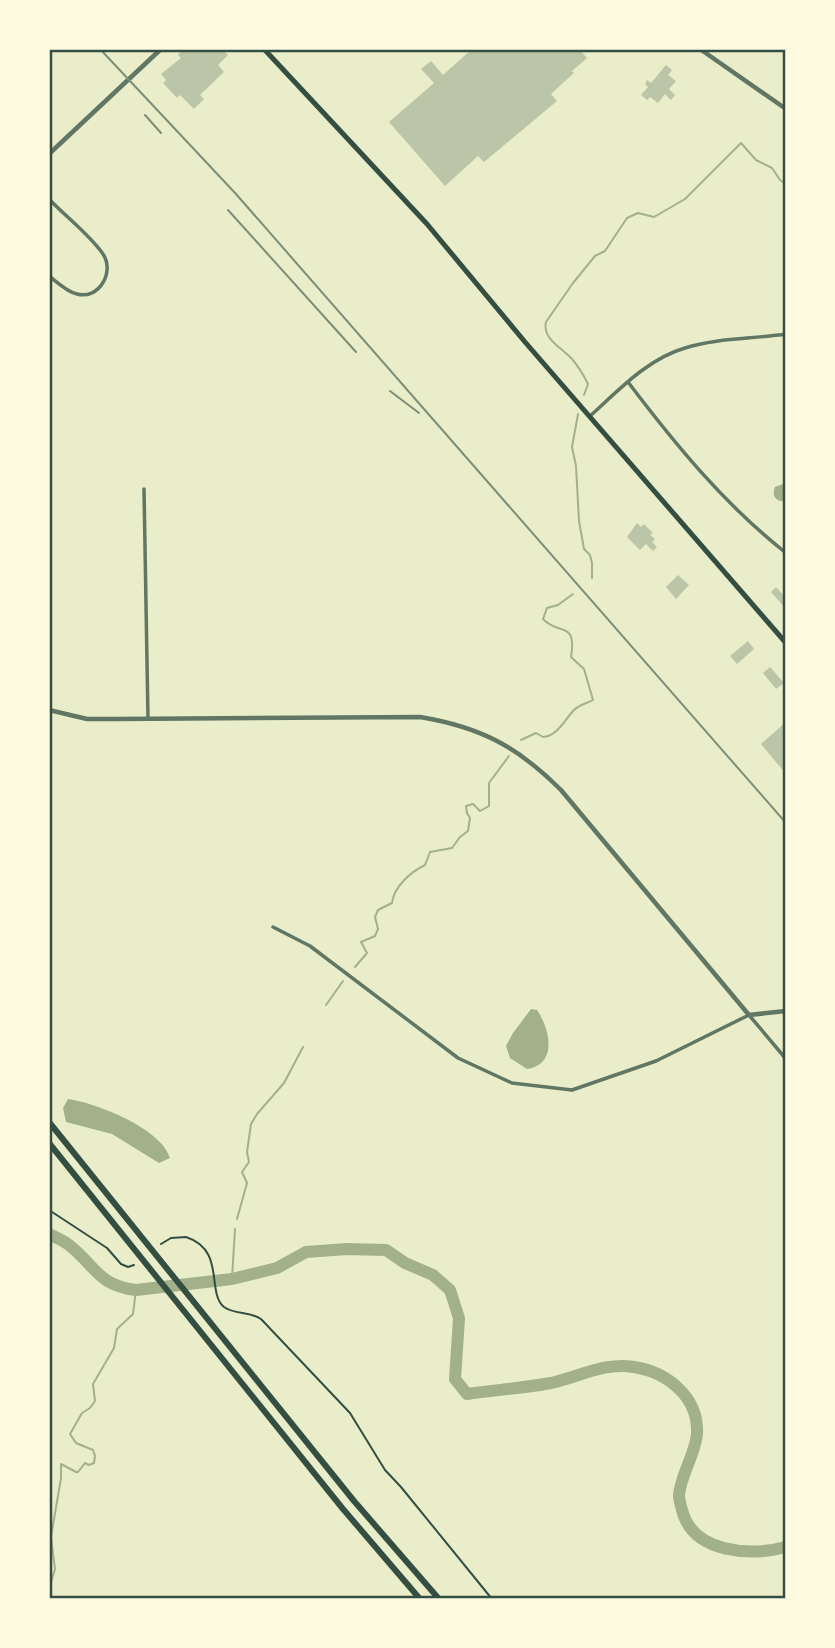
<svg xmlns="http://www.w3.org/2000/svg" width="835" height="1648" viewBox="0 0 835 1648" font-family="Commissioner,sans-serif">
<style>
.water{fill:#a3b18a}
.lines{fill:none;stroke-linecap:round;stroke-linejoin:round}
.stream{stroke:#a3b18a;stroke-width:2}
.river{stroke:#a3b18a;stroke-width:12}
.building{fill:#bcc5a7}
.path{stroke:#344e41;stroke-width:2}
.minor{stroke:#617663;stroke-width:3.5}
.tertiary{stroke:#617663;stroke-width:4.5}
.primary{stroke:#344e41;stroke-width:5}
.motorway{stroke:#344e41;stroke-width:6}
.rail{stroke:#7c8e77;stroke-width:2}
.neatline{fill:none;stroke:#344e41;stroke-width:2.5}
</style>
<rect width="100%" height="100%" fill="#e9edc9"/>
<g class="water">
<path d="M783,484L786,485V501C777,503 771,496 775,487Z"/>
<path d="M531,1009L537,1010C550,1029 558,1064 527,1069L510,1058L506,1046L513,1033Z"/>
<path d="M68,1099C96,1103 161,1128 170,1158L159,1163L112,1134L66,1122L63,1108Z"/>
</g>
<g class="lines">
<g class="stream">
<path d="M584,395L588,384C584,376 578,366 572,359C562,348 542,339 546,322L573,283L595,256L605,251L627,218L638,213L654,217L685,199L741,143L756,160L772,168L780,180L786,184"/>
<path d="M578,414L572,447L576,466L579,521L584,549L590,555L592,563V578"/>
<path d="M521,740L536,733L543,737C557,736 564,721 573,711C579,704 586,704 593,700L584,669L571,657C577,620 559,636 543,619L547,608L558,605L573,594"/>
<path d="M355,967L367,953L361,942L375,936L378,929L375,917L378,910L392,903C394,886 411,872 425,865L430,852L452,848L460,837L468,831L470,818L467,813L466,806L473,804L480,811L489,806V783L509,756"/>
<path d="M326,1005L343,981"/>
<path d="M237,1219L247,1183L242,1172L249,1162L247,1152L251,1124L257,1114L284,1083L303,1047"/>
<path d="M232,1279L235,1229"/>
<path d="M49,1589L55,1569L51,1537L61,1478V1464L76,1472H78L85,1463L89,1465L94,1463L95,1456L93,1450L76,1443L70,1434L82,1413L90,1408L95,1401L93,1384L114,1348L117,1329L133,1314L136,1290"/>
</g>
<path class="river" d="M49,1234C55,1237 63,1240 69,1245C96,1266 97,1285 136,1290L232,1279L277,1268L306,1252L347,1249L386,1250L405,1263L433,1275L450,1290L459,1318L455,1379L467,1394C495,1390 523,1388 551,1383C579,1377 604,1362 634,1367C667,1372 699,1397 697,1434C695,1455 681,1474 679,1495C679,1500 681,1506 682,1510C693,1554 751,1556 786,1547"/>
</g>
<g class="building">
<path d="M183,49H222L228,55L218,65L224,72L200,95L204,99L194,109L180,95L177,98L163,83L166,80L161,74L181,58L178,55Z"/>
<path d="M472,49H579L587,58L572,71L574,73L551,94L557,101L484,162L478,156L445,186L389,122L434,83L421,69L431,61L443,75Z"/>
<path d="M666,65L672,70L668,75L676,81L669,89L675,95L671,100L665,94L658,103L650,97L647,100L641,95L648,87L645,84L647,80L651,83Z"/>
<path d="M637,523L641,527L644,524L653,533L650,535L655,539L652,542L657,547L653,551L646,544L640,550L627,537Z"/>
<path d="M678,575L689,585L676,599L666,587Z"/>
<path d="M776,587L786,598V609L771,592Z"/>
<path d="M748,641L754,649L737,664L730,656Z"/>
<path d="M770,667L784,683L776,689L763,673Z"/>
<path d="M786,722V774L761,744Z"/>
</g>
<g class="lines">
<g class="path">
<path d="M49,1210L107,1248L121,1264L128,1267L134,1265"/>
<path d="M161,1244L171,1238L186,1237C226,1250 206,1292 224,1307C235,1315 250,1311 261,1319L350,1413L385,1470L401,1487L492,1599"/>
</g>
<g class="minor">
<path d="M49,199C66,217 89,234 103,254C115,272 99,300 77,294C67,292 57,282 49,276"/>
<path d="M628,382C675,444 724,504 786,553"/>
<path d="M590,416C618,391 647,359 685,348C716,338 753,339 786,334"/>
<path d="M144,489L148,719"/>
<path d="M273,927L310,946L458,1058L512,1083L572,1090L656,1061L749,1015L786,1059"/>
</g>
<g class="tertiary">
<path d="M700,49L786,109"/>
<path d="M49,154L161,49"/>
<path d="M49,710L87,719H117L420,717C480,727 517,746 561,790L749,1015L786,1011"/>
</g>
<path class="primary" d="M264,49L427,224L525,342L786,643"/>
<g class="motorway">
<path d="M49,1122L354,1501L439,1599"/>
<path d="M49,1143L343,1509L420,1599"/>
</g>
<g class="rail">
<path d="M100,49L236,194L786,823"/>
<path d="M145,115L161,133"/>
<path d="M228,210L356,352"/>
<path d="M390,391L419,413"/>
</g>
</g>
<rect width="835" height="1648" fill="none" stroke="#fefae0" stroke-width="102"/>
<rect x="51" y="51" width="733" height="1546" class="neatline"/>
</svg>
